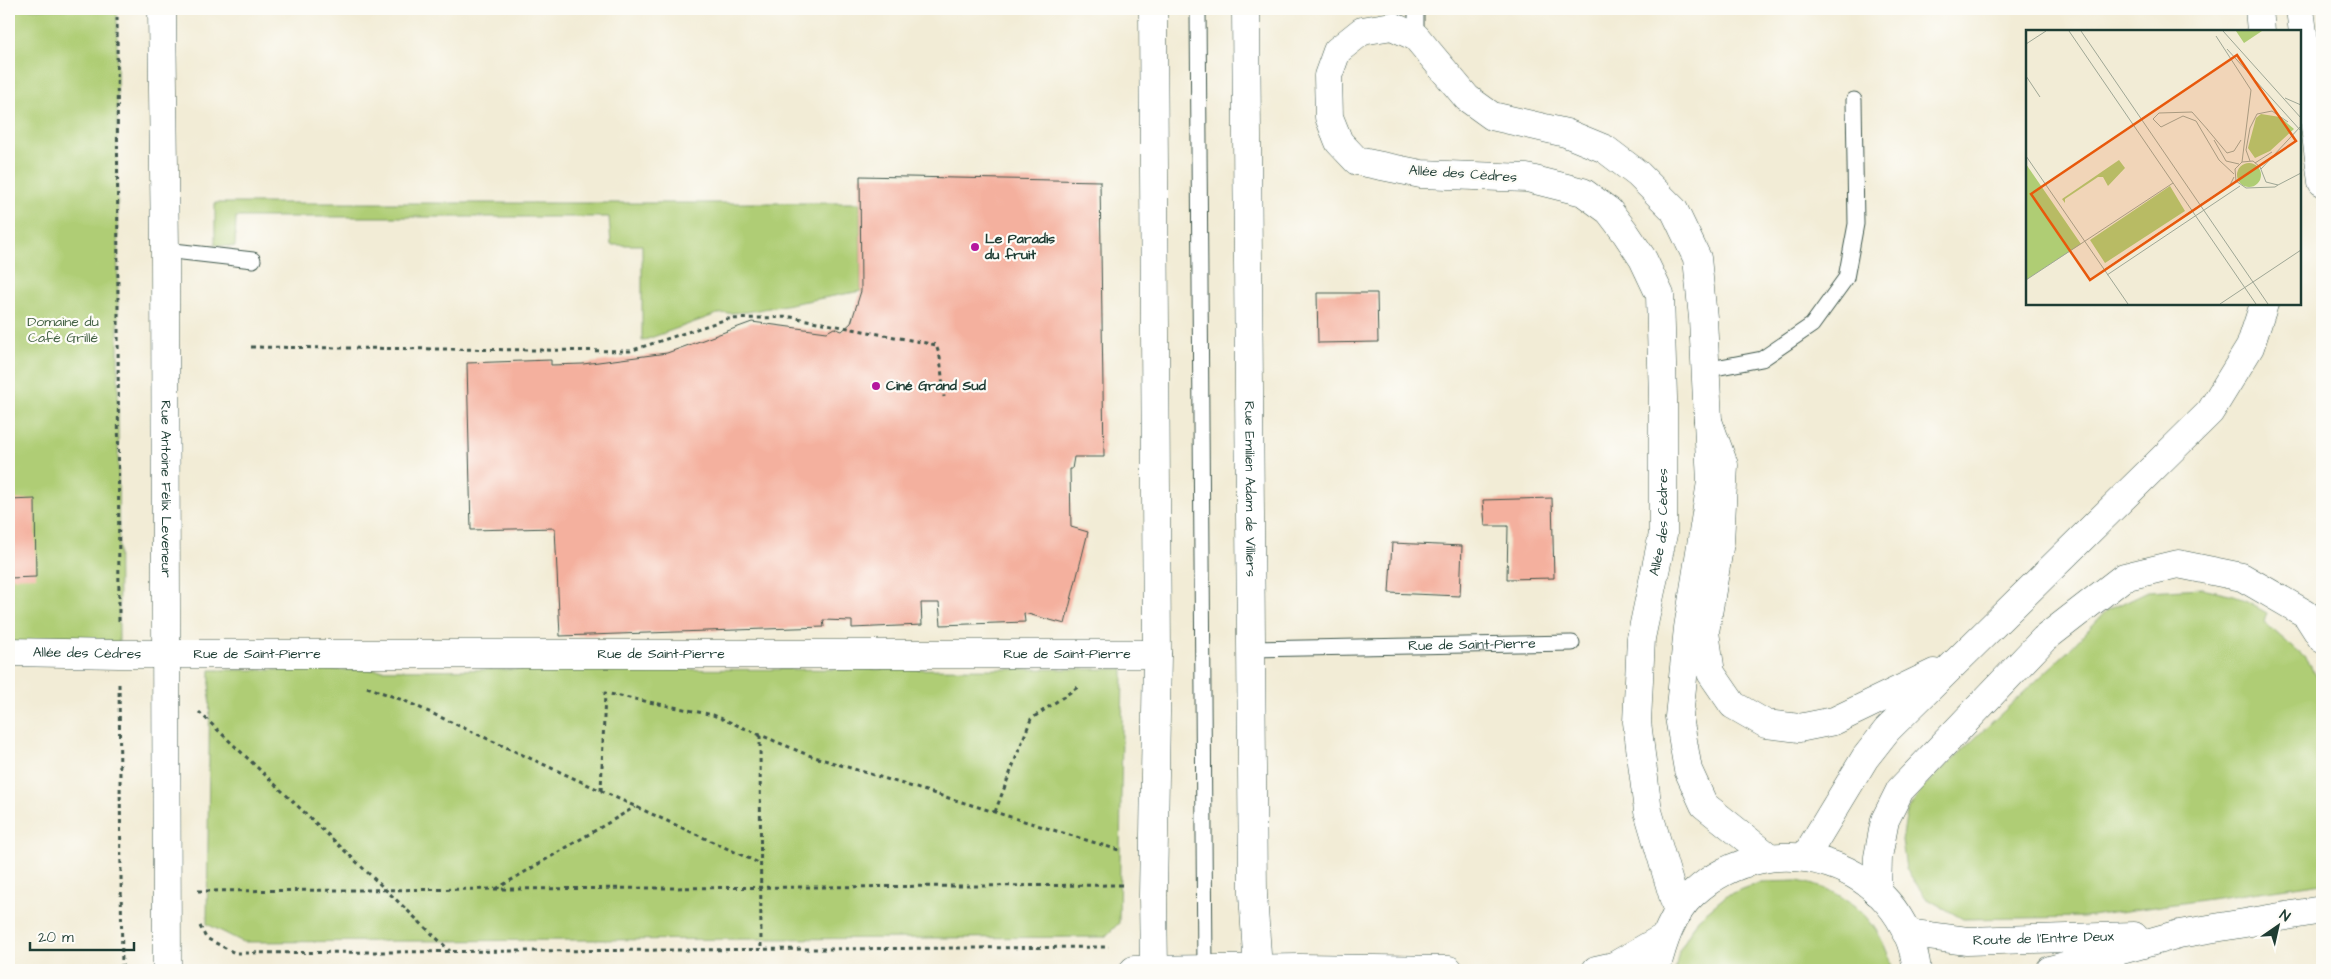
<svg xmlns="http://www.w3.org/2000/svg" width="2331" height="979" viewBox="0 0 2331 979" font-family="'Architects Daughter',sans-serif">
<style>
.green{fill:#afcd74;stroke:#678554}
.building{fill:#f4b09e}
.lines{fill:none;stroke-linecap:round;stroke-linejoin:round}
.service-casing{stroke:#3f574c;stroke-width:17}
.minor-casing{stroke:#3f574c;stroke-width:29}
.secondary-casing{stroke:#3f574c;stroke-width:29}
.trunk-casing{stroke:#3f574c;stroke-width:29}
.path{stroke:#3f574c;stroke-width:3;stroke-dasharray:4 4;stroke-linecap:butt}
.service{stroke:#fff;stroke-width:15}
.minor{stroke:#fff;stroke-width:28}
.secondary{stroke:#fff;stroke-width:28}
.trunk{stroke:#fff;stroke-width:28}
.poi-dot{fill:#b5179e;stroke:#fdfcf7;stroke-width:2}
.labels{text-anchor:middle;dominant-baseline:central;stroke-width:4.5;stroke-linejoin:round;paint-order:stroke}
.street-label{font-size:14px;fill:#1f3d34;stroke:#fdfcf7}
.poi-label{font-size:14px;font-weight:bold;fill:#1f3d34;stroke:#fdfcf7;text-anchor:start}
.park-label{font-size:14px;fill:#436144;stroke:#fdfcf7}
.inset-road{fill:none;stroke:#9ea695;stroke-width:1}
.view{fill:#e8590c;fill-opacity:0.15;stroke:#e8590c;stroke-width:2.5}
.inset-edge{fill:none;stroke:#1f3d34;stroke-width:2.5}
</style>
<rect width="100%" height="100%" fill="#fdfcf7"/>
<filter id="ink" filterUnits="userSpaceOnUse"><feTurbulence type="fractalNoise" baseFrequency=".02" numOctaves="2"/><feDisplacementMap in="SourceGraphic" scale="10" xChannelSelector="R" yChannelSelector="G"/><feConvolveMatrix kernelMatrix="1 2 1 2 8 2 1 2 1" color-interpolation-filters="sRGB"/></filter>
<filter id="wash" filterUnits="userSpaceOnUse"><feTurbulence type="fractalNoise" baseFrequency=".0096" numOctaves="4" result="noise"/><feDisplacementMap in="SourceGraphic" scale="20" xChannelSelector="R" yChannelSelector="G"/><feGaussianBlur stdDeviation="1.12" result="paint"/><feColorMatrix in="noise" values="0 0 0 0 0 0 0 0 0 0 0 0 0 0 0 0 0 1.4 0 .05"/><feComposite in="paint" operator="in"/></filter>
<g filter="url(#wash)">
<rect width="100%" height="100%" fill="#f2ecd6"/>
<g class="green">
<path d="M9,9H117L119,654L9,652Z"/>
<path d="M215,203H860L861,291L747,312L717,314L642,341V245H611L609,217H236L235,247L215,245Z"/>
<path d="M2202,588L2234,595L2267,613L2264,622L2304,657L2322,684V883L2084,917L1963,919L1926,898L1906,869L1902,840L1907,812L1924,786L2068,651L2106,611L2148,591Z"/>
<path d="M1123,669L1119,923L1105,937L243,942L207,924L210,670Z"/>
<path d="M1798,881C1810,884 1824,887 1835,893C1868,911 1883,935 1893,970H1675L1679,951L1698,919L1727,895L1761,882Z"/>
</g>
<g id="blocks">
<g class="building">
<path d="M860,176L1100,181L1104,457H1074L1072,469H1070L1071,527L1088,532L1065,624L1024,613L1025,622L941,625L939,603H921L922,625L852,628V621L823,620L824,627L560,636L555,528L471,530L467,363L551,360V365L583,364L667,353L752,322L827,332L834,328L842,331L851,323L861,291Z"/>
<path d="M1317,293H1377L1378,342L1318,343Z"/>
<path d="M1552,498L1554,578L1507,579L1508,526H1485L1483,500Z"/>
<path d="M35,499L36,577L9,578V500Z"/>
<path d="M1392,543L1462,546L1460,596L1389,593Z"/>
</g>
</g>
</g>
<g filter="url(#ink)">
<use href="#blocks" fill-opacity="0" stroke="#3f574c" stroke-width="1"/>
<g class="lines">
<defs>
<g id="service">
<path d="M1198,9L1205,970"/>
<path d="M1416,9V37"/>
<path d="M165,250L253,260"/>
<path d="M1705,370L1762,359L1812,325L1846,278L1856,224L1854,100"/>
<path id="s1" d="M1252,649L1572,643"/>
</g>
<g id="minor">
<path id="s2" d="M162,9L165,250L167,970"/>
<path d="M1153,9L1157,654L1153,896L1154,970"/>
<path id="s3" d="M1246,9L1253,894L1258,970"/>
<path id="s4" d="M9,652L119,654H1157"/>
<path id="s5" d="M1678,913L1648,811L1637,722L1641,638L1663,534V398L1660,295L1643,259L1625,232L1609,211L1583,192L1527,178L1421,174L1357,161L1339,142L1329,117L1328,76L1337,51L1362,31L1392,26L1416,37L1467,98L1492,116L1566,133L1605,149L1638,174L1674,210L1697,258L1703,318L1711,482L1688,628L1679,717L1688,770L1704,805L1769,857"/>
<path d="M1134,970L1300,968L1449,970"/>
<path d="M1596,970L1614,966L1666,936"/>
</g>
<g id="secondary">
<path id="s6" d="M1906,933L1967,941L2134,936"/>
<path d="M1656,970C1663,942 1672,913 1694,893C1772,821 1904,862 1917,970"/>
<path d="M2050,970L2179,934L2322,910"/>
</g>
<g id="trunk">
<path d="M2259,9L2261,31"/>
<path d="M2300,9L2322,182"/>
<path d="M1708,421L1724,465L1720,542L1705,632L1711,673L1733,705L1766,724L1799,728L1834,721L1934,673"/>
<path d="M1805,857L1865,758L1887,730L2210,412L2250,347L2264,304"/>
<path d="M1877,892L1878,857L1885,820L1900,790L2044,639L2124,577L2178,564L2242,577L2306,614L2322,639"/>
</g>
</defs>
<use href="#service" class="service-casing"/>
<use href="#minor" class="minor-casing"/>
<use href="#secondary" class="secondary-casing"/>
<use href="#trunk" class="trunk-casing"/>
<g class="path">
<path d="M117,9L119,623"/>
<path d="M251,347L630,351L727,319L791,317L936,345L940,357L944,397"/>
<path d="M119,684L122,970"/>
<path d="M367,687L405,701L761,864"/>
<path d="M199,712L450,951"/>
<path d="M760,735L761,949"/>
<path d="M601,791L605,693L713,715L808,755L1122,851"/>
<path d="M995,812L1031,719L1078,687"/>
<path d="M496,889L635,807"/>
<path d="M198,891L1122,885"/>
<path d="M200,926L206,938L235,953L1109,947"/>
</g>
<use href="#service" class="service"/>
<use href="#minor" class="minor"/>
<use href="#secondary" class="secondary"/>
<use href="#trunk" class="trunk"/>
</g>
</g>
<g class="poi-dot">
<circle cx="975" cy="247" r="5"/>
<circle cx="876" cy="386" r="5"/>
</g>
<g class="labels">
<g class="street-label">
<text transform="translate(1463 174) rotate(4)">Allée des Cèdres</text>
<text stroke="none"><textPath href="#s2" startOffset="480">Rue Antoine Félix Leveneur</textPath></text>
<text stroke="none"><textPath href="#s3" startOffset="480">Rue Emilien Adam de Villiers</textPath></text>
<text stroke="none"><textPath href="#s5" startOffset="398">Allée des Cèdres</textPath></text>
<text stroke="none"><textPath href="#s1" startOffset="220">Rue de Saint-Pierre</textPath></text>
<text stroke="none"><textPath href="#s4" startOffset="78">Allée des Cèdres</textPath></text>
<text stroke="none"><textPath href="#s4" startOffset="248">Rue de Saint-Pierre</textPath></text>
<text stroke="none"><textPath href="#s4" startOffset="652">Rue de Saint-Pierre</textPath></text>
<text stroke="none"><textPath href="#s4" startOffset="1058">Rue de Saint-Pierre</textPath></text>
<text stroke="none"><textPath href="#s6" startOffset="138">Route de l'Entre Deux</textPath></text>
</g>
<g class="poi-label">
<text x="985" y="239">Le Paradis<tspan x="985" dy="16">du fruit</tspan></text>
<text x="886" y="386">Ciné Grand Sud</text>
</g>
<g class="park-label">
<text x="63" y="322">Domaine du<tspan x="63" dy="16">Café Grillé</tspan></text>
</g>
</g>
<g transform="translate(2026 30)">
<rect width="275" height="275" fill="#f2ecd6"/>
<path d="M210,1H236L218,13ZM235,84L254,87L268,99L244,121L229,128L222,118L230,88ZM93,130L99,138L82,156L77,147H72L39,169V173L36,169ZM211 145a12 12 0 1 1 24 0a12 12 0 1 1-24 0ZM0,134L55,214L0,250ZM144,156L159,181L79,233L64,210Z" fill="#afcd74"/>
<path class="inset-road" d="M43,1L230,274M55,1L242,274M197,1L275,88M190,6L225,60L216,132M0,14L20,1M201,19L275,101M0,46L14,67M259,68L275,75M181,99L201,123L208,121L215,110M182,100L166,82L133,83L127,89L135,97L157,86L170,91L193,130L208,144M188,110L200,131L213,134M0,126L102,274M224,131L220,120L224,98L231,84L246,81L262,92M229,133L246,122M235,139L275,96M252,155L240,152L234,137L227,131L216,132L209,139L210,151L220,158L249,157L252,155L275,143M78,240L204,155L208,147M81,245L214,156M0,250L147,153M194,274L275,220"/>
<path class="view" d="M211,25L270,111L64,250L5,164Z"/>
<rect width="275" height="275" class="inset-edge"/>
</g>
<rect width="2331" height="979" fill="none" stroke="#fdfcf7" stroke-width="30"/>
<g transform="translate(2278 926) rotate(34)" stroke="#fdfcf7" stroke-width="4" paint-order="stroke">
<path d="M0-4L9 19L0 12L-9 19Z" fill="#1f3d34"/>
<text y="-8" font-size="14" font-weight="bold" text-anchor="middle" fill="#1f3d34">N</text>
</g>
<path d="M30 942v8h104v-8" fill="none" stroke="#1f3d34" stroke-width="2.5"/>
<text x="38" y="942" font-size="15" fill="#1f3d34" stroke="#fdfcf7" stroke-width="4" paint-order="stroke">20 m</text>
</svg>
